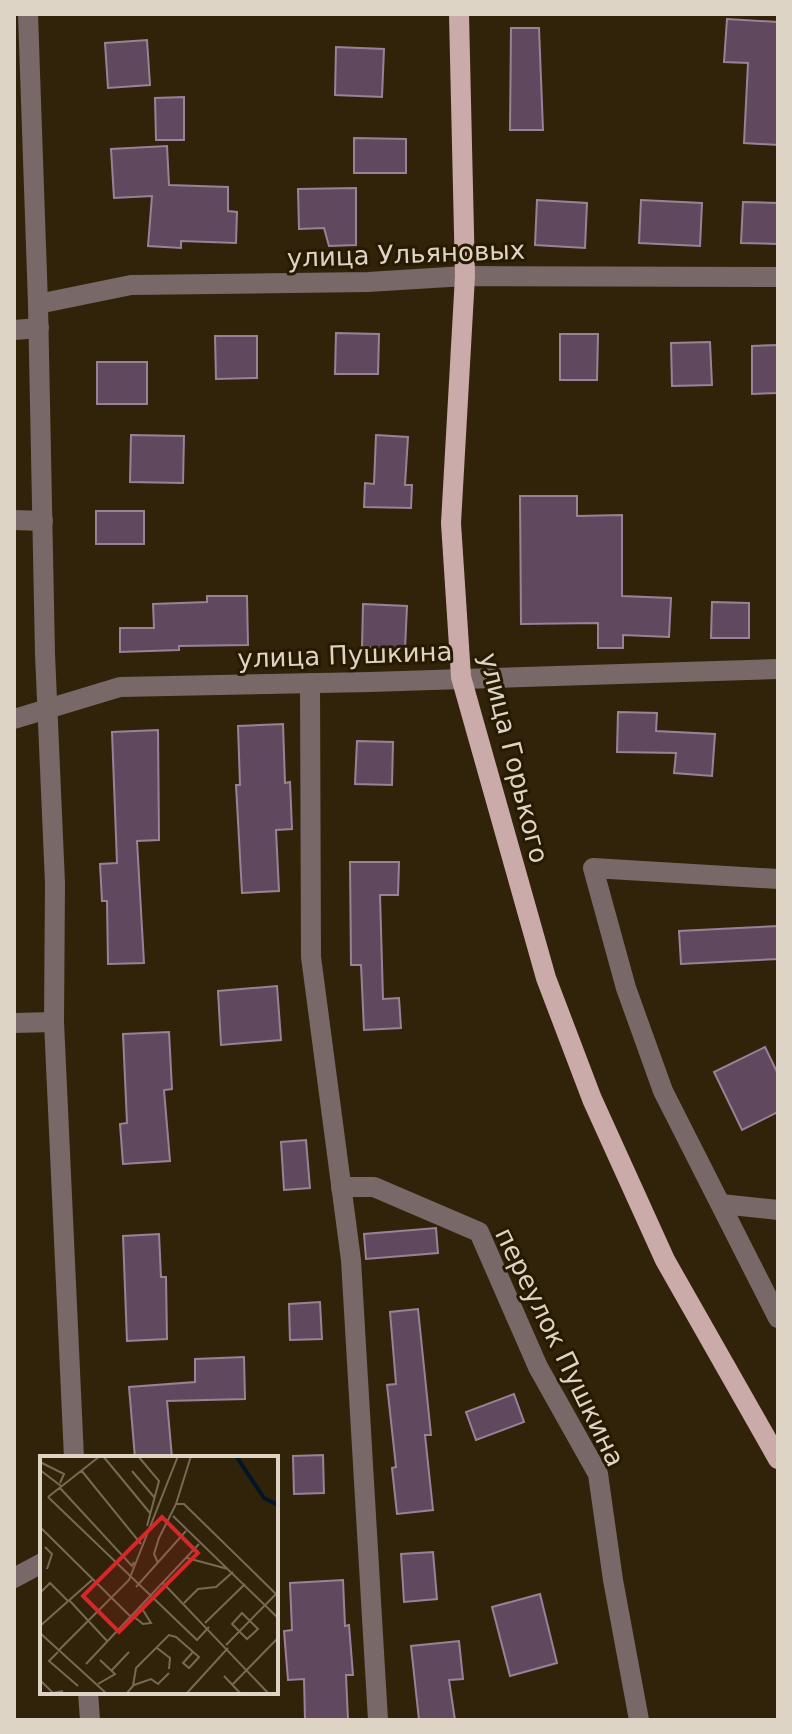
<svg xmlns="http://www.w3.org/2000/svg" width="792" height="1734" viewBox="0 0 792 1734" font-family="'DejaVu Sans',sans-serif">
<style>
.building{fill:#60495f;stroke:#9a8198;stroke-width:2}
.lines{fill:none;stroke-linecap:round;stroke-linejoin:round}
.minor{stroke:#786868;stroke-width:20}
.major{stroke:#cbaaaa;stroke-width:20}
.labels{text-anchor:middle;dominant-baseline:central;stroke-width:6;stroke-linejoin:round;paint-order:stroke}
.street-label{font-size:26px;fill:#ddd4c5;stroke:#271a01}
.inset-river{fill:none;stroke:#001528;stroke-width:4}
.inset-road{fill:none;stroke:#766a54;stroke-width:2}
.view{fill:#d62828;fill-opacity:0.15;stroke:#d62828;stroke-width:4}
.inset-edge{fill:none;stroke:#ddd4c5;stroke-width:4}
</style>
<rect width="100%" height="100%" fill="#312309"/>
<g class="building">
<path d="M727,19L778,22V145L744,143L748,63L724,62Z"/>
<path d="M511,28H539L543,130H510Z"/>
<path d="M147,40L150,85L108,88L105,43Z"/>
<path d="M336,47L384,49L382,97L335,95Z"/>
<path d="M184,97V140H156L155,98Z"/>
<path d="M354,138L406,139V173H354Z"/>
<path d="M167,146L169,185L228,187V211L237,212L236,243L181,241V248L148,246L152,196L114,198L111,149Z"/>
<path d="M356,188V245L329,246L324,228L299,229L298,189Z"/>
<path d="M537,200L587,203L585,248L535,245Z"/>
<path d="M641,200L702,203L700,246L639,243Z"/>
<path d="M743,202L778,203V244L741,243Z"/>
<path d="M336,333L379,334L378,374H335Z"/>
<path d="M560,334H598L597,380H560Z"/>
<path d="M215,336H257V378L216,379Z"/>
<path d="M710,342L712,385L672,386L671,343Z"/>
<path d="M778,345V393L752,394V346Z"/>
<rect x="97" y="362" width="50" height="42"/>
<path d="M131,435L184,436L183,483L130,482Z"/>
<path d="M376,435L408,437L405,485H412L411,508L364,507L365,483L374,484Z"/>
<path d="M520,496H577V516L622,515V596L671,598L669,637L623,635V648H598V623L521,624Z"/>
<rect x="96" y="511" width="48" height="33"/>
<path d="M207,596H247L248,645L179,646V650L120,652V628H154L153,604L207,602Z"/>
<path d="M712,602L749,603V638H711Z"/>
<path d="M363,604L407,606L405,649L362,647Z"/>
<path d="M618,712L657,713L656,731L715,734L712,776L674,773L676,753L617,752Z"/>
<path d="M283,724L285,783L290,782L292,829L276,830L279,891L242,893L236,785H240L238,726Z"/>
<path d="M158,730L159,840L137,841L144,963L108,964L107,901H102L100,864L117,863L112,732Z"/>
<path d="M357,741L393,742L392,785L355,784Z"/>
<path d="M350,862H399L398,895H380L383,999L399,998L401,1028L364,1030L361,965H351Z"/>
<path d="M778,926V959L681,964L679,931Z"/>
<path d="M277,986L281,1040L221,1045L218,991Z"/>
<path d="M169,1032L172,1089L164,1090L170,1161L123,1164L120,1124L127,1123L123,1034Z"/>
<path d="M765,1047L778,1074V1112L742,1130L714,1072Z"/>
<path d="M306,1140L310,1188L284,1190L281,1142Z"/>
<path d="M436,1228L438,1253L366,1259L364,1234Z"/>
<path d="M159,1234L161,1277H166L167,1339L127,1341L123,1236Z"/>
<path d="M320,1302L322,1339L290,1340L289,1304Z"/>
<path d="M418,1309L431,1435H425L433,1510L397,1514L392,1468L396,1467L387,1385L396,1384L390,1312Z"/>
<path d="M244,1357L245,1399L167,1401L172,1458H135L129,1387L195,1382V1359Z"/>
<path d="M514,1394L524,1422L476,1440L466,1412Z"/>
<path d="M323,1455L324,1493L294,1494L293,1456Z"/>
<path d="M433,1552L437,1599L404,1602L401,1554Z"/>
<path d="M343,1580L345,1626L349,1625L353,1675H346L348,1720H305L304,1679L288,1680L284,1631L292,1630L290,1583Z"/>
<path d="M540,1594L557,1663L510,1676L492,1607Z"/>
<path d="M459,1641L463,1679L449,1680L455,1720H419L411,1646Z"/>
</g>
<g class="lines">
<g class="minor">
<path d="M28,14L38,304L45,654L55,883L54,1022L74,1458"/>
<path d="M38,304L131,285L368,282L465,276L778,277"/>
<path d="M14,330L39,328"/>
<path d="M14,520L43,521"/>
<path d="M310,683L311,957L351,1260L378,1720"/>
<path d="M14,719L120,687L370,682L778,669"/>
<path d="M778,879L593,868L626,988L663,1091L778,1318"/>
<path d="M14,1023L54,1022"/>
<path d="M341,1187H374L479,1232L538,1367L598,1474L613,1580L639,1720"/>
<path d="M721,1204L778,1210"/>
<path d="M14,1578L42,1563"/>
<path d="M88,1692L90,1720"/>
</g>
<path class="major" d="M459,14L465,276L451,523L461,677L546,978L592,1099L665,1260L778,1459"/>
</g>
<g class="labels">
<g class="street-label">
<text transform="translate(406 254) rotate(-2)">улица Ульяновых</text>
<text transform="translate(345 655) rotate(-2)">улица Пушкина</text>
<text transform="translate(514 758) rotate(76)">улица Горького</text>
<text transform="translate(560 1347) rotate(64)">переулок Пушкина</text>
</g>
</g>
<g transform="translate(40 1456)">
<rect width="238" height="238" fill="#312309"/>
<path class="inset-river" d="M196,0L224,42L238,49"/>
<path class="inset-road" d="M63,0L110,57M98,0L119,25L107,70M0,6L24,18L20,27M0,14L21,30M41,14L101,88M92,15L114,41M20,32L92,110L94,106M8,41L157,184L169,171M8,41L60,0M136,48L151,0M133,60L238,162M0,71L91,161M5,91L12,98L7,113M147,102L188,113M118,107L114,98L119,82L136,48H144L238,140M123,127L229,238M96,131L146,75M0,137L10,127L28,145M29,144L68,186M144,147L158,133L176,131L193,116M202,157L218,173L207,183L192,168ZM93,160L103,168L111,167L101,151M165,167L205,128M0,170L52,124M0,177L67,238M186,189L236,138M117,192L130,202L129,213M18,195L89,124L138,0M18,196L9,205L38,230M46,208L159,88M72,214L89,196M184,220L201,238M0,224L13,237L23,235M58,228L75,218L60,204M94,229L111,223L118,228L129,217M192,229L238,182M86,238L93,230L96,212L129,179L136,181L159,201L149,212L143,207L153,196M146,238L188,192"/>
<path class="view" d="M122,61L158,97L79,176L43,140Z"/>
<rect width="238" height="238" class="inset-edge"/>
</g>
<rect width="792" height="1734" fill="none" stroke="#ddd4c5" stroke-width="32"/>
</svg>
